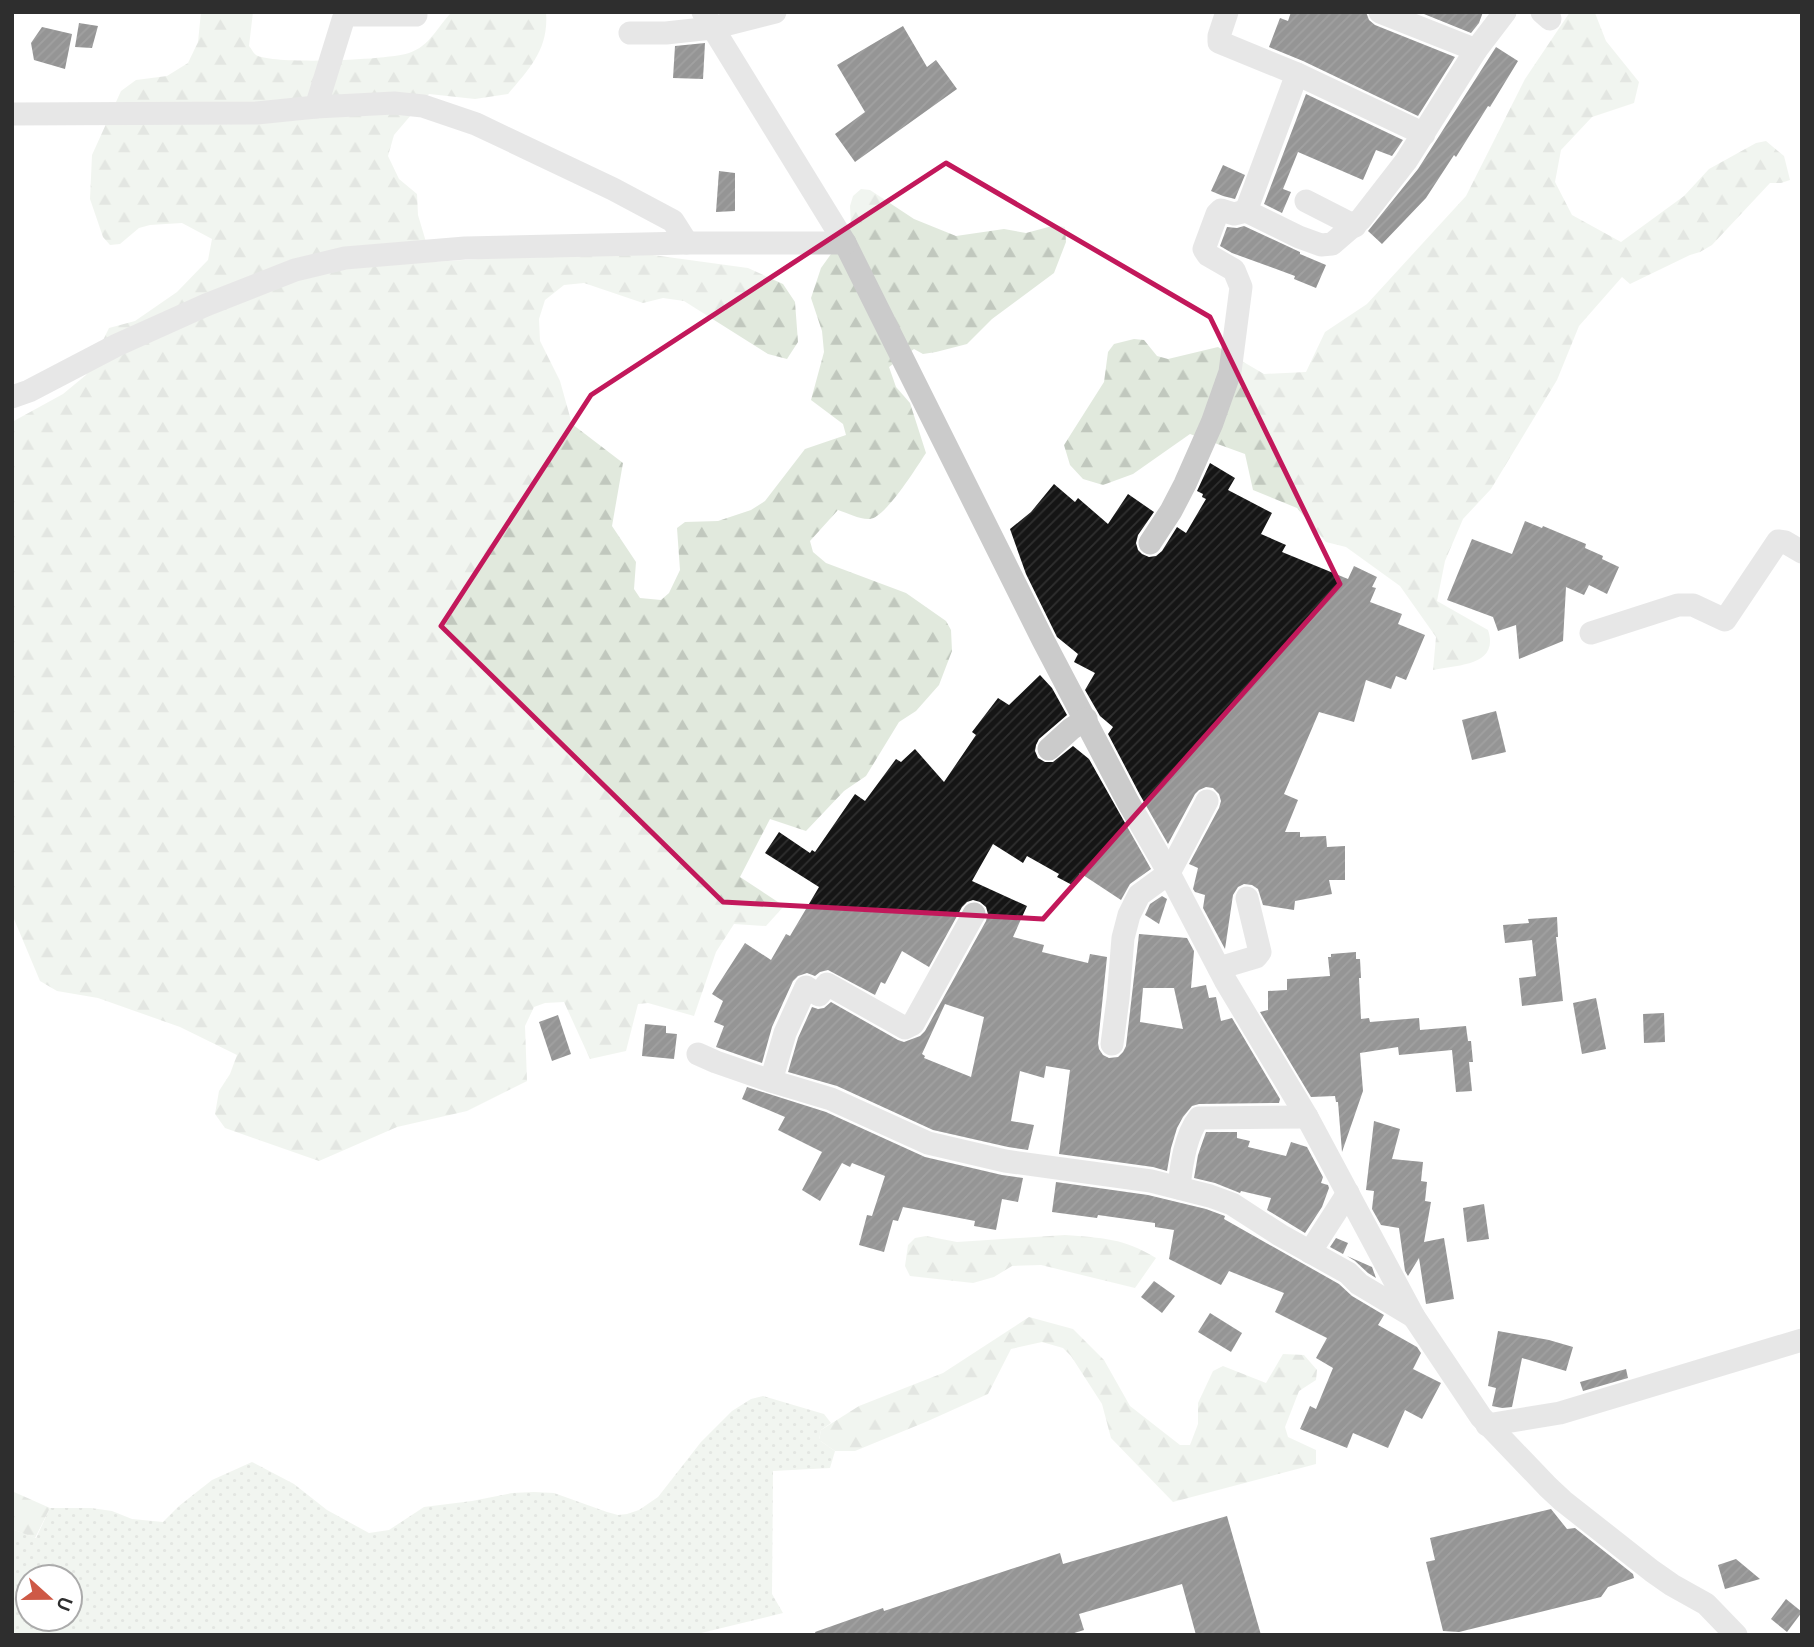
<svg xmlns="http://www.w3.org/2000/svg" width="1814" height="1647" viewBox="0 0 1814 1647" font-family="'DM Sans',sans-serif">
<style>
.grass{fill:url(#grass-dots);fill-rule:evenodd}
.forest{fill:url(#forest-firs)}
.building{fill:url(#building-hatch);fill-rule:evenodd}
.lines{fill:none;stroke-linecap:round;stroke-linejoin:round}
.street{stroke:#cbcbcb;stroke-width:23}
.marked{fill:none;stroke:#c2185b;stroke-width:5;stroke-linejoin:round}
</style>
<defs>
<pattern id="grass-dots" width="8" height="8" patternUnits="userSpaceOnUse" patternTransform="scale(1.75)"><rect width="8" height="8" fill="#e1e9dd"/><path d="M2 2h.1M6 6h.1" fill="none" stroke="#c1c8be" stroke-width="1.8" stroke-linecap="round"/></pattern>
<pattern id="forest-firs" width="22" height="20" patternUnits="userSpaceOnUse" patternTransform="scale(1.75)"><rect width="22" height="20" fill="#e1e9dd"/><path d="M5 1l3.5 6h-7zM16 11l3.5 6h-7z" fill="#c1c8be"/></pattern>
<pattern id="building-hatch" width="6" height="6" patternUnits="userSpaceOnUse" patternTransform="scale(1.75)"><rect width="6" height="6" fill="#151515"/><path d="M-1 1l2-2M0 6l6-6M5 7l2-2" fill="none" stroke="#2f2f2f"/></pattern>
</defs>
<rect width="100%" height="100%" fill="#fff"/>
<path class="grass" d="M763,1396L824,1414L831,1423L821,1430L819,1440L835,1451L830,1468L773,1471L772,1594L783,1613L693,1635H12V1529L36,1538L50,1508H91L112,1511L132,1519L163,1522L179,1506L212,1480L252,1462L294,1484L327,1510L369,1533L389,1530L424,1507L472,1501L512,1493L534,1492L554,1493L607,1512L618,1515L627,1514L639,1510L658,1497L701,1442L732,1411L751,1399ZM28,1577H70V1619H28Z"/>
<g class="forest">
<path d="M201,12H253L249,46C252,49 253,53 256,55C272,65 390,60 409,53C430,46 437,27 452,12H546C549,49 530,68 508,94L475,99L429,94L394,135L388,156L399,179L417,194L418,215L432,262L616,250L748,268L783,284L795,302L798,342L787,359L768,354L684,301L663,298L643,303L584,283L564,285L545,300L539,319L540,341L560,381L572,424L623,463L612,526L636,562L634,589L640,598L661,600L669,593L680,570L677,528L685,522L718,521L751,510L765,501L805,449L846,435L843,424L811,400L824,352L822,331L811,298L821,268L851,226L850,206L853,196L861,189L870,190L914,219L956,236L1004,229L1026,233L1056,225L1065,227L1066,242L1054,273L992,319L967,344L936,352L923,354L914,349L889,367L896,387L910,403L926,453C916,468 886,517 870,519C861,520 847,513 838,510L810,541L813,552L826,563L906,593L946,621L951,630L952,651L939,685L916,711L899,722L866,776L844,791L806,831L770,819L740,877L784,906L766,926L734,924L716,952L694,1016L648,1003L638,1004L626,1051L590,1059L564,1002L545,1003L534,1007L525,1026L527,1081L467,1111L397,1127L319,1161L225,1128L215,1114L219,1091L230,1074L237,1055L180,1027L98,998L57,991L40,981L14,919L12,910V422L63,394L86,375L109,328L135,321L177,292L208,260L212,239L182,223L150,225L139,228L120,244L110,245L103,237L90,199L92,155L121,91L136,80L167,76L188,63L198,42Z"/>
<path d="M1570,12L1595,13L1606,41L1639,82L1634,103L1592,117L1561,150L1555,182L1572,215L1621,242L1684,196L1709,169L1756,143L1766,141L1784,156L1790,180L1781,183H1770L1712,245L1700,252L1690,255L1630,284L1622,277L1579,326L1557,380L1491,489L1463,519L1445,561L1437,601L1488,630C1500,666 1457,665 1433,670L1436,637L1400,586L1346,547L1326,542L1297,508L1253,490L1245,454L1190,434L1133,474L1103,485L1083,479L1070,465L1064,445L1104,382L1108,352L1114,344L1134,339L1144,340L1157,356L1168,359L1218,347L1264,374L1306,372L1325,332L1367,304L1466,196L1525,79Z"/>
<path d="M1065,1235C1102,1238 1124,1238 1156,1258L1135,1288L1041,1265L1012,1266L994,1277L973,1283L910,1276L905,1266L908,1245L915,1238L926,1236L957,1242Z"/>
<path d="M1029,1317L1073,1329L1104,1360L1130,1406L1180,1445H1190L1198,1424V1403L1213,1371L1223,1366L1266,1383L1283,1354L1304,1355L1317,1370L1316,1380L1299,1391L1285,1427L1288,1437L1316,1450V1464L1173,1502L1111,1438L1102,1404L1071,1356L1063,1348L1042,1342L1011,1349L988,1394L928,1421L855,1451H835L819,1440L821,1430L859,1406L943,1373Z"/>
<path d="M12,1490L14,1492L50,1508L35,1538L12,1529Z"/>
</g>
<g class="building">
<path d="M1291,12H1366L1369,20L1375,25L1455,57L1418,116L1303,61L1269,47L1280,18L1288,21Z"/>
<path d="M1419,12H1483L1479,23L1471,33Z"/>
<path d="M79,23L98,26L92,48L75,47Z"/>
<path d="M903,26L927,67L936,60L957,89L855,162L835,134L865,112L837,65Z"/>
<path d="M42,27L72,34L65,69L34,60L31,43Z"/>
<path d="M705,43L703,79L673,78L675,46Z"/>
<path d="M1496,47L1518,61L1490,107L1488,106L1456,157L1454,155L1426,198L1382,244L1368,231L1418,169Z"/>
<path d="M1306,94L1403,140L1392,156L1376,150L1363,180L1298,152L1283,189L1291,192L1282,213L1264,204Z"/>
<path d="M1223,165L1245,175L1235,199L1223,196L1211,191Z"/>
<path d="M719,171L735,173V211L716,212Z"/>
<path d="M1244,226L1300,252V254L1326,265L1316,288L1294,279L1295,276L1232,253L1220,246L1227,227L1237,228Z"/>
<path d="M1210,463L1235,478L1228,490L1272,513L1261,534L1286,545L1282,552L1348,579L1354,566L1377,577L1372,587L1376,588L1370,602L1402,614L1398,624L1425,635L1406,680L1396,676L1391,689L1366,680L1354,722L1319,712L1284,794L1298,800L1285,832H1300V837L1326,836L1327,847L1345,846V880H1329L1332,894L1295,901L1294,910L1263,905L1258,889L1252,885L1244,884L1238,887L1233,895L1225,949L1203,908L1205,895L1195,892L1193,889L1198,868L1189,864L1219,808L1221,801L1219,794L1213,788L1206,787L1199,790L1195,794L1168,844L1140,795L1108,734L1113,727L1100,716L1085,690L1095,673L1074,662L1078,654L1057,637L1026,574L1010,529L1031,512L1054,484L1075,502L1078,498L1108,524L1128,494L1154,512L1138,535L1136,543L1138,550L1142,554L1149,557L1156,556L1162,551L1177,527L1186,533L1206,499L1202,497L1203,494L1197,491Z"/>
<path d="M1525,521L1542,528L1543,526L1586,544L1585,548L1603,556L1602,559L1619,567L1607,594L1589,585L1584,595L1566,587L1563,641L1519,659L1516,625L1498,631L1493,617L1447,600L1472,539L1512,554Z"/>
<path d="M1040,675L1052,688L1067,715L1039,739L1036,745L1035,751L1038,758L1045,762H1053L1073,746L1089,759L1151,869L1130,884L1121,900L1080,873L1074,886L1057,877L1059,874L1027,856L1023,863L993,844L972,881L1027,906L1013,937L1044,945L1042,952L1088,963L1090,954L1107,957L1098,1043L1099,1049L1103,1055L1109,1058L1118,1057L1123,1052L1126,1046L1139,934L1187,938L1194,951L1191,988L1206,985L1209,998L1216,997L1221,1021L1232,1018L1280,1099L1279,1103L1199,1104L1192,1106L1183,1117L1177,1128L1171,1148L1167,1171L1153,1167L1059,1154L1070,1070L1046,1066L1044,1078L1020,1071L1011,1121L1034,1125L1028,1150L1008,1147L933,1130L837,1086L788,1072L798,1038L812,1007L818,1009L824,1008L831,1002L898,1040L904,1042L920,1036L925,1031L986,921L988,914L986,907L980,902L973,900L967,902L962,907L929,967L902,951L885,984L881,982L875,995L828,970L820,972L815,976L807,973L798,976L793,981L772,1027L762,1063L716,1047L724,1026L714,1022L723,1001L712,994L745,943L771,960L786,934L790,936L819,887L765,853L779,832L810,853L812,850L815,852L855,794L865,801L896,759L901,762L915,749L944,782L976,735L972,732L998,698L1009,705ZM1143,988H1174L1183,1029L1140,1022ZM945,1004L984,1017L971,1077L924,1058L925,1056L922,1054Z"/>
<path d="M1496,711L1506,752L1472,760L1462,720Z"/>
<path d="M1162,896L1167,899L1159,924L1145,915L1150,904Z"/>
<path d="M1557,917L1558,937H1556L1563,1001L1522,1006L1519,978L1536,976L1532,940L1505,943L1503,925L1529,923L1528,919Z"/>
<path d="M1356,952V959H1360L1361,978H1359L1361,1019L1369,1018L1370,1022L1419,1018L1420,1030L1466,1026L1468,1041H1471L1473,1062H1469L1472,1091L1456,1092L1452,1050L1399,1055L1398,1047L1360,1053L1363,1091L1342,1152L1338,1102H1336L1335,1096L1311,1097L1260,1012L1268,1010V991L1287,990V979L1330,976L1328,957H1331V954Z"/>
<path d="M1596,998L1606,1049L1582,1054L1573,1003Z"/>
<path d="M1664,1013L1665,1042L1644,1043L1643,1014Z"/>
<path d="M558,1015L571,1054L552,1061L539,1022Z"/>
<path d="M645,1024L666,1026V1033L677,1034L674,1059L642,1056Z"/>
<path d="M747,1087L826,1112L925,1157L1002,1175L1023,1178L1018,1202L1002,1199L996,1230L974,1226L975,1221L903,1207L898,1221L893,1220L884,1252L859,1245L867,1215L872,1216L885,1176L852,1163L850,1167L842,1163L820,1201L802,1190L822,1152L778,1130L785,1117L742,1099Z"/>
<path d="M1374,1121L1400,1129L1392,1159L1423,1162L1421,1181L1427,1182L1425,1201L1431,1202L1424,1242L1444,1238L1454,1299L1426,1304L1419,1258L1408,1276L1405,1271L1399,1228L1381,1225L1372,1209L1374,1191L1366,1190Z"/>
<path d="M1206,1132H1237V1138L1250,1141L1248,1147L1286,1156L1291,1142L1307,1147L1323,1177L1321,1183L1328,1185L1329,1188L1322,1207L1305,1233L1267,1210L1271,1198L1241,1191L1240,1193L1215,1183L1194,1178L1198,1155Z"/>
<path d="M1056,1182L1148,1195L1206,1209L1225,1216L1224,1219L1339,1284L1352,1296L1384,1315L1378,1325L1417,1347L1421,1353L1413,1369L1441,1383L1422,1419L1405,1410L1388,1448L1353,1433L1347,1448L1300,1429L1310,1406L1316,1409L1333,1368L1316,1358L1327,1338L1275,1312L1284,1293L1229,1271L1221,1285L1169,1259L1174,1230L1155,1227V1223L1098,1215L1097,1218L1052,1212Z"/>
<path d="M1484,1204L1489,1239L1467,1242L1463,1208Z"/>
<path d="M1336,1238L1348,1243L1343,1254L1330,1247Z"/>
<path d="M1347,1256L1372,1267L1376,1278L1368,1273L1355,1261Z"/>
<path d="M1154,1281L1175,1296L1162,1313L1141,1297Z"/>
<path d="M1210,1313L1242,1333L1231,1352L1198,1332Z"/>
<path d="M1498,1331L1549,1340L1573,1347L1566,1371L1522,1358L1512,1407L1502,1408L1492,1406L1496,1388L1488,1386Z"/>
<path d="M1626,1369L1628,1378L1583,1391L1580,1382Z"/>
<path d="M1551,1509L1567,1529L1575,1528L1633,1574L1634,1578L1608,1587L1601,1597L1459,1632L1443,1631L1426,1562L1435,1560L1430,1538Z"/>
<path d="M1227,1516L1261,1635H1196L1182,1584L1079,1614L1084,1630L1068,1635H816L815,1632L883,1608L884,1611L1060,1553L1063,1564Z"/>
<path d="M1736,1559L1760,1579L1725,1589L1718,1565Z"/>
<path d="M1786,1599L1802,1612L1787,1632L1771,1619Z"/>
</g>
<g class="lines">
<g class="street">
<path d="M703,12L845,243L1043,640L1128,802L1169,873L1225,980L1307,1117L1414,1317L1481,1417L1548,1487L1563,1501L1652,1571L1672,1585L1706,1604L1736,1635"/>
<path d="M1227,12L1219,36V42L1297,74L1246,211L1299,237L1321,245L1332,244L1361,219L1406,161L1476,50L1505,12"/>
<path d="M1380,12L1476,50"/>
<path d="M1542,12L1550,19"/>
<path d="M630,33H666L712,28L775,12"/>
<path d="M1297,74L1424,134"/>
<path d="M316,107L343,20L345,15H416"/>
<path d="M12,114L257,113L316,107L394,103L423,106L476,124L613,189L673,221L687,243"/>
<path d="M1306,201L1355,226"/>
<path d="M12,397L29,391L117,345L206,305L295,270L345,258L465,248L687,243H845"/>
<path d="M1150,543L1171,511L1185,484L1212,423L1230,372L1241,287L1234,270L1208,255L1204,249L1217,214L1221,210L1234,214L1246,211"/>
<path d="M1591,633L1678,605H1693L1725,620L1778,541L1785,542L1802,552"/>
<path d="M1049,749L1071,729L1086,719"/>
<path d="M1219,968L1256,957L1260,952L1247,898"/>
<path d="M1112,1044L1118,999L1123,938L1129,915L1139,895L1169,873L1207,801"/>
<path d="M698,1054L716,1062L771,1081L831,1099L928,1143L1005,1161L1151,1181L1210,1196L1232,1204L1280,1235L1348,1273L1359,1284L1414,1317"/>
<path d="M771,1081L785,1033L806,987L819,995L827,984L905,1028L913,1024L974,914"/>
<path d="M1179,1188C1181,1167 1185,1135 1199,1118L1307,1117"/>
<path d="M1310,1252L1348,1193"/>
<path d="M1487,1425L1560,1413L1802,1340"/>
</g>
</g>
<path d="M0 0H1814V1647H0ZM946,163L1210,317L1340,584L1043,919L723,902L441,626L591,395Z" fill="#fff" fill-opacity=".55" fill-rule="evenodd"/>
<path class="marked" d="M946,163L1210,317L1340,584L1043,919L723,902L441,626L591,395Z"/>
<rect width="1814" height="1647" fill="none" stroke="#2e2e2e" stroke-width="28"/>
<g transform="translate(49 1598) rotate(111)"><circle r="33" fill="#ffffff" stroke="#ababab" stroke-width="2"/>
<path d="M0-5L12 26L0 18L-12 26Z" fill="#ce5946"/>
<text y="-10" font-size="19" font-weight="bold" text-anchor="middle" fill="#2e2e2e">U</text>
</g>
</svg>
